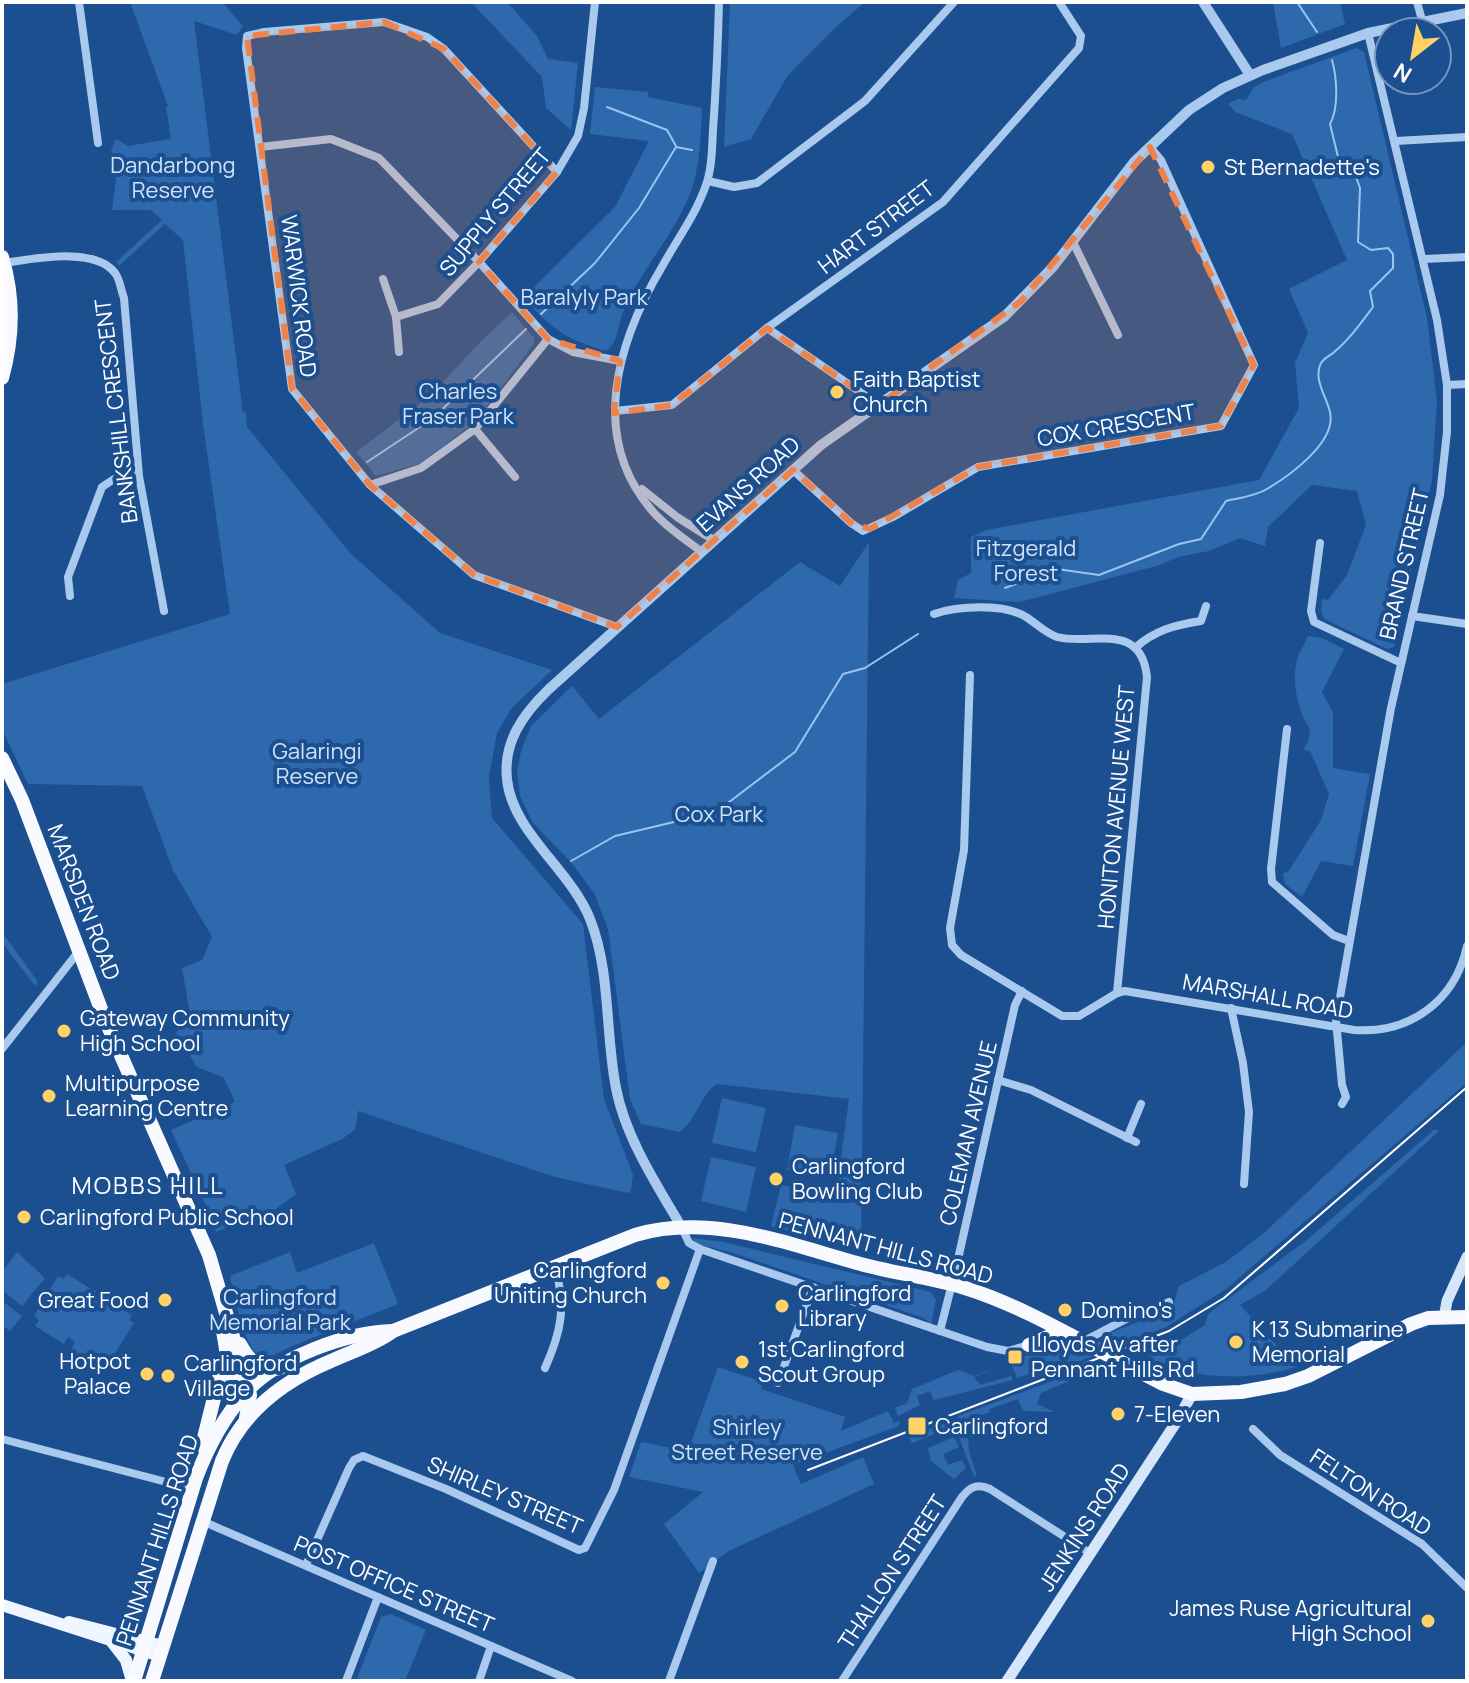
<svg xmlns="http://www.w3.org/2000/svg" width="1469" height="1683" viewBox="0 0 1469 1683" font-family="Manrope,sans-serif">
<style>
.green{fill:#2e69ad}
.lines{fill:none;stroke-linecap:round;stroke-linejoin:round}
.stream{stroke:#9cc4f0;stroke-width:2}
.minor{stroke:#a9c9ee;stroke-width:8}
.tertiary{stroke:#a9c9ee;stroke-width:10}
.secondary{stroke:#d6e6fa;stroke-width:11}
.primary{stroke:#f0f6ff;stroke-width:12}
.trunk{stroke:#f8faff;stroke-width:14}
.tram{stroke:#fff;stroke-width:2}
.trunk-bridge{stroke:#f8faff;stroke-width:14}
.marked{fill:#ee8249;fill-opacity:0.2;stroke:#ee8249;stroke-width:6;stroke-dasharray:16 10;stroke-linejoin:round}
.poi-dot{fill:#ffd166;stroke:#1b4f8f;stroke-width:3}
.labels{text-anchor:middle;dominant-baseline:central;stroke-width:8;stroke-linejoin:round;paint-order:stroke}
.park-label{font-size:22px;fill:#cfe3fa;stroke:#1b4f8f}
.poi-label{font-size:22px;fill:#fff;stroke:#1b4f8f;text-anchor:start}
.street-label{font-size:22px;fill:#fff;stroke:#1b4f8f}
.neighbourhood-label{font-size:24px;letter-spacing:2px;fill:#fff;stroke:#1b4f8f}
</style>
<rect width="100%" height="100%" fill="#1b4f8f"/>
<g class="green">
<path d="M130,2H222L243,26L237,35L194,21L243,413L246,412L247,427L350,553L440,633L552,670L511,709L497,733L489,777L492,818L583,924L604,1099L633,1175L631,1190L628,1193L555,1177L358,1111L355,1130L342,1139L284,1165L296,1194L276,1209L216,1232L210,1214L171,1130L235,1102L224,1078L197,1067L176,1033L190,1014L182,968L202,960L212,937L173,870L142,786L28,784L2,729V684L230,614L203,424L183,240L165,224L119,266L116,262L162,220L151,210H112L118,163L111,151L116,139L128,146L171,139L166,107L168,106Z"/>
<path d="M471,2H507L537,36L548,59L578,63L571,130L546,108L542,77Z"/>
<path d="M730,2H865L835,28L788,75L751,139L724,147Z"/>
<path d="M1273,2H1340L1345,24L1281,48Z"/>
<path d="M1356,48L1364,52L1427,318L1437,401L1432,480L1394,647L1387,649L1324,619L1321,611L1322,599L1328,600L1347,575L1366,525L1357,491L1312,485L1268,527L1265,546L1240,538L1209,551L1178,557L1160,565L1020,602L954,598L958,580L971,573V537L986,530L1259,480L1299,408L1295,363L1308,333L1289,289L1347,260L1292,134L1235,112L1228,104L1238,99L1246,100L1254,87L1263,82Z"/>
<path d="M595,87L648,92V97L702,108C701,137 700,167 690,194C673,236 641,270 623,312C618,325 618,343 606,351C564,339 553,329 523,298L615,207L649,141L590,134Z"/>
<path d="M512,312L534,338V344L475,422L419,464L376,476L356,452L431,395L480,342Z"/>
<path d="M869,542L868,636L861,1248L771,1226L781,1185L829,1193L837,1187L849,1099L717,1084C700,1095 697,1119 680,1132L641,1124L630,1099L608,929L594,893L570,861L533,823L520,796L517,772L521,751L531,726L572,686L599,719L800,562L840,586Z"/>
<path d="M1308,636L1322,638L1344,649L1322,692L1333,712V768L1370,774L1353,866L1321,861L1302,897L1285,884L1283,873L1288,872L1321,820L1329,794L1310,751L1303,750L1308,742L1310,729C1298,713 1291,680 1297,660C1299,652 1305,644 1308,636Z"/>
<path d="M2,932L38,982L35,986L4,945H2Z"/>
<path d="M1467,1042V1082L1464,1085L1226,1289L1166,1327L1050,1373L1048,1368L1017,1378L1011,1364L1025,1359L1024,1356L1075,1351L1082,1354L1111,1342L1102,1336L1172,1309L1179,1286L1226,1262L1265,1232Z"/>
<path d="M722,1098L766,1108L756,1152L712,1143Z"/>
<path d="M795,1125L838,1133L830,1178L787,1170Z"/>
<path d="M1435,1129L1439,1131L1266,1290L1240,1305L1296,1367C1242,1384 1190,1376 1137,1359L1157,1355L1205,1325L1208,1314L1308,1239Z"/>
<path d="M711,1157L756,1167L746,1212L701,1201Z"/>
<path d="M692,1238L723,1242L931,1292L936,1300L931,1324L924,1318L733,1253L697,1244Z"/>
<path d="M374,1243L398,1304L290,1347L264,1360C243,1349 236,1299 230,1276L290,1252L297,1273Z"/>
<path d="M17,1252L45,1278L22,1306L2,1290V1272Z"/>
<path d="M67,1274L96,1292L93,1298L100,1302L103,1298L132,1315L129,1320L134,1323L109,1363L104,1360L100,1367L71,1350L75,1342L68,1337L64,1344L35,1326L39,1320L34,1316L58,1276L64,1279Z"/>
<path d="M2,1301L22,1316L10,1331L2,1325Z"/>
<path d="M1010,1362L974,1377L980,1385L1011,1376L1013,1380L934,1400L930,1391L917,1396L920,1405L898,1416L895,1408L907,1403L912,1389L958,1370L974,1376Z"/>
<path d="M1101,1363L1116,1372L1097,1380L1093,1371L1041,1393L1037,1404L1055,1412L1023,1411L1018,1399L989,1409L990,1412L960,1423L958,1416Z"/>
<path d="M718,1367L763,1382L761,1389L845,1417L841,1431L888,1411L894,1423L899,1421L900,1424L896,1427L793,1465L801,1484L863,1457L874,1484L729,1551L699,1573L664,1524L703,1492L629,1477L641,1442L688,1451Z"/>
<path d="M952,1420L954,1426L912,1443L909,1437Z"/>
<path d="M960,1433L968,1436L969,1451L977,1476H974L958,1435Z"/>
<path d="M954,1437L959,1447L943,1454L948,1465L962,1460L966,1468L954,1479L931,1461L928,1448Z"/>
<path d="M391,1614L426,1630L405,1681H356L381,1617Z"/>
</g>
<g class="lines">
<g class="stream">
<path d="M1297,2L1317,32"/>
<path d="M607,107L667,130L676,146"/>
<path d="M541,314L595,263L639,208L676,147L692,150"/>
<path d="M367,462L432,419L526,329"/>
<path d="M1005,588L1057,569L1099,575L1179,544L1201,539L1226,501C1239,498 1256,496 1267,489C1289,476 1337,442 1330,412C1327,398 1314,381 1320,365C1322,359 1328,357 1333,353C1349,340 1361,323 1373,307L1370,291L1393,268V254L1388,248L1371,250L1358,242L1360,188L1355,174L1340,165L1330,124C1339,108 1337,78 1332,60"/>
<path d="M571,861L615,836L716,812L795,752L843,674L865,668L918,634"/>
</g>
<g class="minor">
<path d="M79,2L98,143"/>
<path d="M1417,2L1422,20"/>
<path d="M1396,141L1467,137"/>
<path d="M260,147L331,139L379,158L479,262L548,339L573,352L620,361"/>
<path d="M557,172L444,49L427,37L384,22L264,32L247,36L246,48L292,389L370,485L474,575L617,627"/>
<path d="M708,181L734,187L757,183L865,101L954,2"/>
<path d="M1073,242L1118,335"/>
<path d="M1424,259L1467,257"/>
<path d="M4,263C33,259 95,246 115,273C120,279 121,291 124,298L139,476L164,611"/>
<path d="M383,279L396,317L399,352"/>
<path d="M396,317L438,304L479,262L557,172L578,136L584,108L595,2"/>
<path d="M767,328L879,405"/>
<path d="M1447,385L1467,384"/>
<path d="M615,411L672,405L767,328L943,202L1079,48L1081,36L1059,2"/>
<path d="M475,429L515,477"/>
<path d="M793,470L851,523L863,531L893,517L978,467L1221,426L1254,365L1161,160L1150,147"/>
<path d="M370,485L421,468L475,429L548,339"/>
<path d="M642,489L677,517L715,541"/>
<path d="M1320,543L1311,611L1314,622L1401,663"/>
<path d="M702,552C686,540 669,529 655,514C587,439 617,342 663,265C678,238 696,214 706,185C712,168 712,148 713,130C716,87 718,45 719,2"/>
<path d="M70,596L68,577L102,487L114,479L139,476"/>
<path d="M934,614C957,606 1004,603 1026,617C1036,623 1045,633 1057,637C1092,646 1141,620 1147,677L1117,993"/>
<path d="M1412,616L1467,624"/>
<path d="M1135,648C1155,630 1175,625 1201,621L1206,606"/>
<path d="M970,675L964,850L950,928L952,945L961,955L1062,1016H1079L1117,993L1125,991L1354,1030C1410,1034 1455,1001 1467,946"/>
<path d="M1287,729L1271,869L1272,882L1333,935L1349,941"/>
<path d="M1231,1008L1243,1063L1249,1112L1244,1184"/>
<path d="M2,1049L79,951"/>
<path d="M998,1080L1031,1090L1136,1142"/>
<path d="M1342,1104L1346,1097L1342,1085L1336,1020L1391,708L1440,495L1447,432V385L1437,320L1368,33"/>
<path d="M1127,1138L1141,1104"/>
<path d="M681,1226L689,1243L700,1249L987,1347L1008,1351L1029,1345"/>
<path d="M940,1331L956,1268L1015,1005L1022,991"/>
<path d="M1084,1341L1128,1318L1169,1302"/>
<path d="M545,1368C562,1330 566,1307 555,1266"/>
<path d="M778,1383L813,1287"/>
<path d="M1253,1429L1280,1455L1422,1544L1467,1588"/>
<path d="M2,1439L193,1489"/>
<path d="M202,1521L572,1681"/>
<path d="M306,1565L349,1468L354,1460L363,1456L446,1489L579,1550L585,1548L614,1490L700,1249"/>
<path d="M346,1681L378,1597"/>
<path d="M479,1681L491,1646"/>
<path d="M669,1681L713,1561"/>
<path d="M842,1681L962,1497C970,1487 977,1483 990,1489L1090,1553"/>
</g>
<g class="tertiary">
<path d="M1203,2L1250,75"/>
<path d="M681,1226C656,1184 625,1136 616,1088C605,1033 611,972 590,919C570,869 512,832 507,779C503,742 523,714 549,689L821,445L1004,317L1053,267L1134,162L1189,110L1223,88L1263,70L1368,33L1467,13"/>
</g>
<g class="secondary">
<path d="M1444,1318L1447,1301L1467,1257"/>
<path d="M1007,1681L1177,1421L1192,1394"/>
</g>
<g class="primary">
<path d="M2,1605L160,1656"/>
<path d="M69,1622L163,1646"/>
<path d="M112,1642L126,1660L132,1681"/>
</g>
<g class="trunk">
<path d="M2,257C14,297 13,339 2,378"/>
<path d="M2,758L22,800L104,1017L209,1255L250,1395L246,1418"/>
<path d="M222,1327C228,1350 226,1385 248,1399"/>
<path d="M240,1344C249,1361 259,1371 280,1368"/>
<path d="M1029,1345L1055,1334L1070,1335"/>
<path d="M1123,1363L1163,1384L1192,1394L1241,1392L1285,1384L1308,1376L1411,1324L1428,1318L1467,1317"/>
<path d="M202,1446L224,1358"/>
<path d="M134,1681L196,1478C208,1446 223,1418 246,1392C277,1358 347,1332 393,1331"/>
<path d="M152,1681L222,1461C242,1412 283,1381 331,1361C352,1351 374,1345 393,1331L635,1235C710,1213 785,1243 857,1263C892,1273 929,1277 965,1288C1010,1302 1052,1325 1093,1347"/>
</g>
<path class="tram" d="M808,1470L1169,1331L1224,1298L1467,1087"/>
<path class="trunk-bridge" d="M1093,1347L1123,1363"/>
</g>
<path class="marked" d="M384,22L444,49L557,172L479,262L548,339L620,361L614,413L672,405L767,328L879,405L1021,301L1150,147L1254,365L1221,426L978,467L870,529L851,523L793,470L617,627L474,575L370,485L292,389L247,36Z"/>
<g class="poi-dot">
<circle cx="1208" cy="167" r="8"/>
<circle cx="837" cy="392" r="8"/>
<circle cx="64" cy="1031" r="8"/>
<circle cx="49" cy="1096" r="8"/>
<circle cx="776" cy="1179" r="8"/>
<circle cx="24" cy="1217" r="8"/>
<circle cx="663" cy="1283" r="8"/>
<circle cx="165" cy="1300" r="8"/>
<circle cx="782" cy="1306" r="8"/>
<circle cx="1065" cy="1310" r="8"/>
<circle cx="1236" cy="1342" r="8"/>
<rect x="1007" y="1349" width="16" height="16" rx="4"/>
<circle cx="742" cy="1362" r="8"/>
<circle cx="147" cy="1374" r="8"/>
<circle cx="168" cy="1376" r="8"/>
<circle cx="1118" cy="1414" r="8"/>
<rect x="907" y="1416" width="20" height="20" rx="4"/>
<circle cx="1428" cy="1621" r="8"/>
</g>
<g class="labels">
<g class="park-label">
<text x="173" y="165">Dandarbong<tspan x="173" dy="25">Reserve</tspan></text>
<text x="584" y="297">Baralyly Park</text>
<text x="458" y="391">Charles<tspan x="458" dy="25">Fraser Park</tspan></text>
<text x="1026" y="548">Fitzgerald<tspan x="1026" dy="25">Forest</tspan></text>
<text x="317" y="751">Galaringi<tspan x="317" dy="25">Reserve</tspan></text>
<text x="719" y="814">Cox Park</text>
<text x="280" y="1297">Carlingford<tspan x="280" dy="25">Memorial Park</tspan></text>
<text x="747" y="1427">Shirley<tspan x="747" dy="25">Street Reserve</tspan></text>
</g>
<g class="poi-label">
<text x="1224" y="167">St Bernadette's</text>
<text x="853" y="379">Faith Baptist<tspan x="853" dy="25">Church</tspan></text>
<text x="80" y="1018">Gateway Community<tspan x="80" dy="25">High School</tspan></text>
<text x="65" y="1083">Multipurpose<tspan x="65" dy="25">Learning Centre</tspan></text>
<text x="792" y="1166">Carlingford<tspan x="792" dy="25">Bowling Club</tspan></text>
<text x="40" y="1217">Carlingford Public School</text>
<text x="647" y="1270" text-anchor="end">Carlingford<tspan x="647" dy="25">Uniting Church</tspan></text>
<text x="798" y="1293">Carlingford<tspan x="798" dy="25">Library</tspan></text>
<text x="149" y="1300" text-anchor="end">Great Food</text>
<text x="1081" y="1310">Domino's</text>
<text x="1252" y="1329">K 13 Submarine<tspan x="1252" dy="25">Memorial</tspan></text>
<text x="1031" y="1344">Lloyds Av after<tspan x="1031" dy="25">Pennant Hills Rd</tspan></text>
<text x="758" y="1349">1st Carlingford<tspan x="758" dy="25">Scout Group</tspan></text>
<text x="131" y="1361" text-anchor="end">Hotpot<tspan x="131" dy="25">Palace</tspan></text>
<text x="184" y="1363">Carlingford<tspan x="184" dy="25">Village</tspan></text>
<text x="1134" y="1414">7-Eleven</text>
<text x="935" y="1426">Carlingford</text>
<text x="1412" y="1608" text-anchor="end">James Ruse Agricultural<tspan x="1412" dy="25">High School</tspan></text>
</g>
<g class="street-label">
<text transform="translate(495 212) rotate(-50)">SUPPLY STREET</text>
<text transform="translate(876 227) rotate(-37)">HART STREET</text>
<text transform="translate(299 296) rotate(83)">WARWICK ROAD</text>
<text transform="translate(116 411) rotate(-97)">BANKSHILL CRESCENT</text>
<text transform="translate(1116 425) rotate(-10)">COX CRESCENT</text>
<text transform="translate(748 484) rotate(-42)">EVANS ROAD</text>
<text transform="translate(1404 564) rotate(-77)">BRAND STREET</text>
<text transform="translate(1116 807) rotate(-85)">HONITON AVENUE WEST</text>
<text transform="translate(84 902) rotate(69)">MARSDEN ROAD</text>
<text transform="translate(1268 996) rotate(10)">MARSHALL ROAD</text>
<text transform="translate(968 1133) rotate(-77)">COLEMAN AVENUE</text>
<text transform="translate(886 1248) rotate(15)">PENNANT HILLS ROAD</text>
<text transform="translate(1371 1492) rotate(33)">FELTON ROAD</text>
<text transform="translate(505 1495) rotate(23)">SHIRLEY STREET</text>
<text transform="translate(1084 1527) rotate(-57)">JENKINS ROAD</text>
<text transform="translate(157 1540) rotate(-72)">PENNANT HILLS ROAD</text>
<text transform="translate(892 1572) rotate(-57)">THALLON STREET</text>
<text transform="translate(394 1584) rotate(23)">POST OFFICE STREET</text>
</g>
<g class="neighbourhood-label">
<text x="148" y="1184">MOBBS HILL</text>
</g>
</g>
<rect width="1469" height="1683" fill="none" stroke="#ffffff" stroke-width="8"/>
<g transform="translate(1413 56) rotate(211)"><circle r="38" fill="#1b4f8f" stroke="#7695bc" stroke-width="2"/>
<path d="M0-6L14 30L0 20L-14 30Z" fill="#ffd166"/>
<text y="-12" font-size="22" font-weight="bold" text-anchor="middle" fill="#ffffff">N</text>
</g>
</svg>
